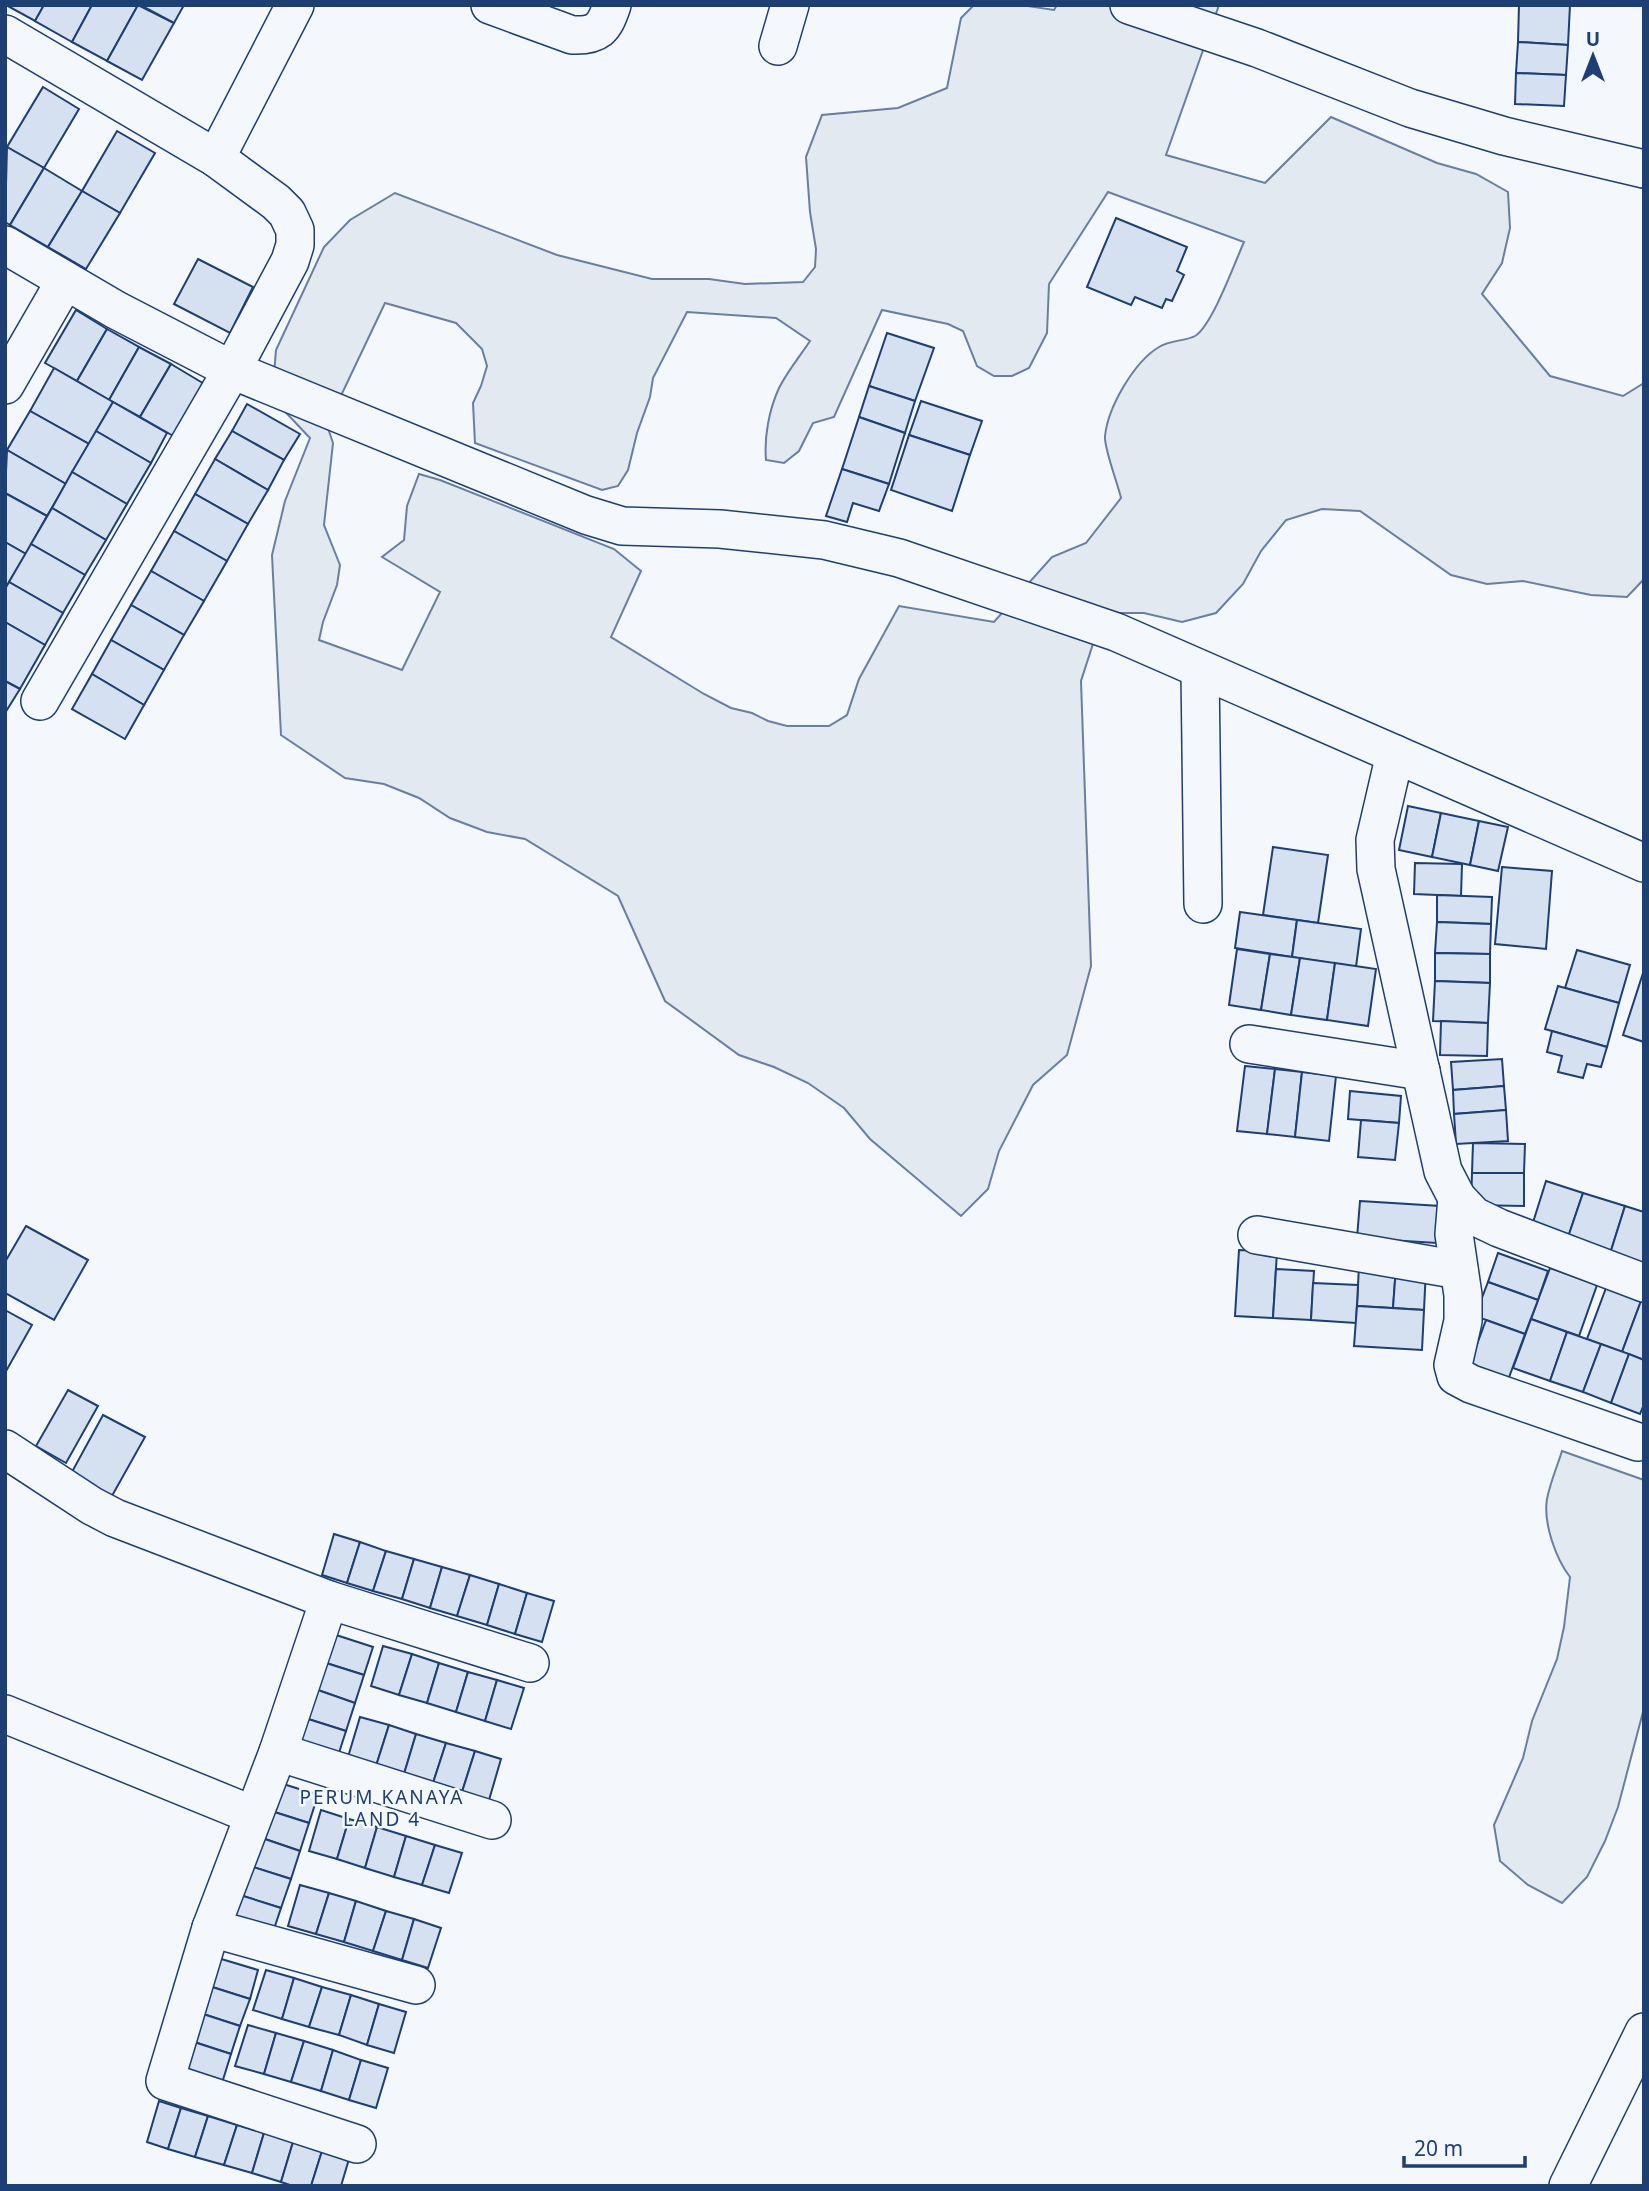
<svg xmlns="http://www.w3.org/2000/svg" width="1649" height="2191" viewBox="0 0 1649 2191" font-family="'Noto Sans',sans-serif">
<style>
.green{fill:#e3e9f0;stroke:#687fa3;stroke-width:2;fill-rule:evenodd}
.building{fill:#d5e0f0;stroke:#1d3f73;stroke-width:2}
.lines{fill:none;stroke-linecap:round;stroke-linejoin:round}
.street-casing{stroke:#1d3f73;stroke-width:40}
.street{stroke:#f4f7fb;stroke-width:37}
.labels{text-anchor:middle;dominant-baseline:central;stroke-width:5;stroke-linejoin:round;paint-order:stroke}
.neighbourhood-label{font-size:19px;letter-spacing:2px;fill:#1d3f73;stroke:#f4f7fb}
</style>
<rect width="100%" height="100%" fill="#f4f7fb"/>
<g class="green">
<path d="M974,5H1021L1054,10L1057,5H1219L1166,155L1265,183L1331,117L1437,163L1476,174L1508,192L1510,228L1502,263L1482,294L1550,376L1623,396L1644,383V579L1627,597L1591,595L1523,581L1487,584L1451,575L1360,511L1322,509L1286,520L1261,551L1243,584L1216,613L1182,622L1144,613H1103L1081,681L1091,966L1067,1055L1033,1085L999,1151L988,1189L961,1216L870,1139L844,1108L808,1083L774,1067L739,1055L665,1001L618,896L525,839L487,832L450,818L419,798L384,784L345,778L281,735L272,555L285,501L310,438L272,398L276,350L324,247L350,220L395,193L557,255L652,279H709L745,284L803,282L815,267L816,249L810,212L806,157L822,115L898,108L947,88L961,18ZM1108,192L1244,242C1235,262 1212,326 1195,336C1186,341 1170,340 1159,347C1134,362 1108,407 1105,436C1104,449 1118,484 1121,498L1086,543L1052,557L994,622L899,606L859,679L847,715L829,726H787L768,721L752,713L731,708L704,694L611,637L641,571L614,549L440,480L419,474L407,506L404,540L382,557L440,592L402,670L319,640L323,622L337,585L340,565L324,525L333,443L327,425L385,303L456,323L482,349L487,366L481,386L473,403L475,443L602,490L618,486L628,470L637,433L650,397L653,378L687,312L776,318L810,341C800,356 787,372 779,388C769,410 764,437 766,460L784,463L799,451L813,423L834,417L882,310L948,324L963,331L977,366L994,376H1012L1029,368L1047,333L1049,284Z"/>
<path d="M1562,1451L1644,1480V1708L1618,1807L1605,1841L1587,1877L1562,1903L1528,1885L1500,1861L1494,1825L1523,1758L1532,1721L1557,1659L1564,1627L1570,1577C1556,1559 1543,1523 1547,1499C1550,1483 1557,1467 1562,1451Z"/>
</g>
<g class="building">
<path d="M6,5H44L35,21Z"/>
<path d="M44,5H92L72,42L35,21Z"/>
<path d="M92,5H138L107,61L72,42Z"/>
<path d="M138,5L174,23L142,80L107,61Z"/>
<path d="M140,5H184L174,23Z"/>
<path d="M1519,5H1570L1568,45L1518,42Z"/>
<path d="M1518,42L1568,45L1566,75L1516,73Z"/>
<path d="M1516,73L1566,75L1564,106L1515,104Z"/>
<path d="M43,87L79,109L44,168L7,147Z"/>
<path d="M117,131L155,153L120,213L82,191Z"/>
<path d="M7,147L44,168L10,225L5,222Z"/>
<path d="M44,168L82,191L48,247L10,225Z"/>
<path d="M82,191L120,213L86,269L48,247Z"/>
<path d="M1116,218L1187,247L1177,271L1184,275L1172,301L1166,299L1162,308L1135,297L1131,305L1087,287Z"/>
<path d="M198,259L253,287L230,333L174,304Z"/>
<path d="M76,310L107,329L77,381L45,363Z"/>
<path d="M107,329L139,347L109,400L77,381Z"/>
<path d="M887,333L934,348L915,401L869,386Z"/>
<path d="M139,347L171,364L140,417L109,400Z"/>
<path d="M171,364L206,385L175,437L140,417Z"/>
<path d="M54,368L113,402L89,444L30,411Z"/>
<path d="M869,386L915,401L905,433L859,417Z"/>
<path d="M921,401L982,421L970,455L909,435Z"/>
<path d="M113,402L167,433L151,463L96,431Z"/>
<path d="M247,404L300,434L284,460L232,431Z"/>
<path d="M30,411L89,444L66,484L7,450Z"/>
<path d="M859,417L905,433L889,484L842,469Z"/>
<path d="M96,431L151,463L127,504L72,472Z"/>
<path d="M232,431L284,460L268,490L215,459Z"/>
<path d="M909,435L970,455L952,511L891,490Z"/>
<path d="M7,450L66,484L47,516L5,493Z"/>
<path d="M215,459L268,490L248,524L195,494Z"/>
<path d="M842,469L889,484L879,511L853,503L847,522L826,516Z"/>
<path d="M72,472L127,504L106,540L52,508Z"/>
<path d="M5,493L47,516L26,554L5,542Z"/>
<path d="M195,494L248,524L227,561L174,531Z"/>
<path d="M52,508L106,540L85,575L31,544Z"/>
<path d="M174,531L227,561L204,601L151,571Z"/>
<path d="M5,542L26,554L5,589Z"/>
<path d="M31,544L85,575L63,613L9,582Z"/>
<path d="M151,571L204,601L184,635L131,605Z"/>
<path d="M9,582L63,613L45,645L5,622V589Z"/>
<path d="M131,605L184,635L164,670L111,640Z"/>
<path d="M5,622L45,645L20,689L5,681Z"/>
<path d="M111,640L164,670L144,705L92,674Z"/>
<path d="M92,674L144,705L125,739L72,709Z"/>
<path d="M5,681L20,689L5,713Z"/>
<path d="M1408,806L1441,813L1432,857L1399,850Z"/>
<path d="M1441,813L1479,821L1470,865L1432,857Z"/>
<path d="M1479,821L1508,827L1498,871L1470,865Z"/>
<path d="M1273,847L1328,855L1318,923L1263,915Z"/>
<path d="M1415,863L1462,864L1461,896L1414,894Z"/>
<path d="M1502,867L1552,871L1546,949L1495,944Z"/>
<path d="M1437,895L1492,897L1491,924L1437,922Z"/>
<path d="M1240,912L1297,920L1292,957L1235,948Z"/>
<path d="M1297,920L1361,929L1356,967L1292,957Z"/>
<path d="M1437,922L1491,924L1490,954L1435,953Z"/>
<path d="M1237,949L1270,954L1261,1010L1229,1005Z"/>
<path d="M1577,950L1630,965L1619,1003L1565,988Z"/>
<path d="M1435,953L1490,954V983L1435,981Z"/>
<path d="M1270,954L1300,958L1291,1015L1261,1010Z"/>
<path d="M1300,958L1335,963L1327,1020L1291,1015Z"/>
<path d="M1335,963L1376,969L1368,1026L1327,1020Z"/>
<path d="M1644,970V1042L1623,1035Z"/>
<path d="M1435,981L1490,983L1488,1023L1433,1021Z"/>
<path d="M1558,986L1619,1003L1607,1047L1545,1029Z"/>
<path d="M1441,1021L1488,1023L1487,1056L1440,1055Z"/>
<path d="M1552,1031L1607,1047L1601,1067L1587,1064L1583,1078L1558,1072L1562,1056L1547,1052Z"/>
<path d="M1502,1059L1504,1086L1453,1090L1451,1062Z"/>
<path d="M1245,1066L1275,1069L1267,1134L1237,1131Z"/>
<path d="M1275,1069L1302,1072L1295,1137L1267,1134Z"/>
<path d="M1302,1072L1336,1076L1329,1141L1295,1137Z"/>
<path d="M1504,1086L1506,1110L1454,1114L1453,1090Z"/>
<path d="M1350,1091L1401,1096L1399,1123L1348,1119Z"/>
<path d="M1506,1110L1508,1141L1456,1144L1454,1114Z"/>
<path d="M1361,1120L1399,1123L1395,1160L1358,1157Z"/>
<path d="M1473,1143L1525,1144L1524,1173H1472Z"/>
<path d="M1472,1173H1524V1206L1471,1205Z"/>
<path d="M1546,1181L1583,1193L1566,1243L1530,1232Z"/>
<path d="M1583,1193L1625,1206L1609,1257L1566,1243Z"/>
<path d="M1360,1201L1440,1206L1437,1243L1357,1238Z"/>
<path d="M1625,1206L1644,1212V1267L1609,1257Z"/>
<path d="M26,1226L88,1260L54,1320L5,1293V1262Z"/>
<path d="M1239,1250L1277,1252L1273,1318L1235,1316Z"/>
<path d="M1498,1253L1548,1271L1538,1300L1488,1282Z"/>
<path d="M1359,1265L1396,1267L1393,1308L1357,1306Z"/>
<path d="M1396,1267L1426,1269L1424,1310L1393,1308Z"/>
<path d="M1550,1268L1597,1285L1579,1336L1531,1319Z"/>
<path d="M1276,1269L1314,1271L1311,1320L1273,1318Z"/>
<path d="M1488,1282L1538,1300L1525,1334L1475,1316Z"/>
<path d="M1313,1283L1358,1285L1356,1323L1311,1320Z"/>
<path d="M1606,1288L1641,1301L1622,1352L1587,1339Z"/>
<path d="M1641,1301L1644,1302V1360L1622,1352Z"/>
<path d="M1357,1306L1424,1310L1422,1350L1354,1346Z"/>
<path d="M5,1310L32,1325L5,1373Z"/>
<path d="M1531,1319L1567,1332L1550,1381L1513,1368Z"/>
<path d="M1486,1320L1525,1334L1508,1380L1469,1366Z"/>
<path d="M1567,1332L1601,1344L1583,1392L1550,1381Z"/>
<path d="M1601,1344L1629,1354L1611,1403L1583,1392Z"/>
<path d="M1629,1354L1644,1360V1404L1640,1414L1611,1403Z"/>
<path d="M68,1390L98,1406L66,1463L36,1446Z"/>
<path d="M103,1415L145,1437L108,1503L67,1481Z"/>
<path d="M334,1534L360,1542L347,1583L322,1575Z"/>
<path d="M360,1542L386,1551L373,1591L347,1583Z"/>
<path d="M386,1551L414,1559L402,1599L373,1591Z"/>
<path d="M414,1559L442,1567L430,1608L402,1599Z"/>
<path d="M442,1567L470,1575L457,1616L430,1608Z"/>
<path d="M470,1575L499,1584L487,1625L457,1616Z"/>
<path d="M499,1584L527,1593L515,1634L487,1625Z"/>
<path d="M527,1593L554,1601L542,1642L515,1634Z"/>
<path d="M333,1634L373,1647L364,1675L323,1662Z"/>
<path d="M383,1646L412,1654L399,1695L371,1686Z"/>
<path d="M412,1654L439,1663L427,1703L399,1695Z"/>
<path d="M323,1662L364,1675L355,1703L315,1689Z"/>
<path d="M439,1663L468,1672L456,1712L427,1703Z"/>
<path d="M468,1672L497,1680L485,1721L456,1712Z"/>
<path d="M497,1680L524,1688L511,1729L485,1721Z"/>
<path d="M315,1689L355,1703L346,1731L305,1718Z"/>
<path d="M360,1717L389,1725L376,1766L348,1757Z"/>
<path d="M305,1718L346,1731L337,1759L296,1747Z"/>
<path d="M389,1725L416,1734L404,1774L376,1766Z"/>
<path d="M416,1734L446,1743L433,1783L404,1774Z"/>
<path d="M446,1743L475,1751L462,1792L433,1783Z"/>
<path d="M475,1751L501,1759L489,1800L462,1792Z"/>
<path d="M277,1782L318,1795L309,1823L268,1810Z"/>
<path d="M268,1810L309,1823L300,1851L259,1837Z"/>
<path d="M321,1810L349,1819L337,1859L309,1851Z"/>
<path d="M349,1819L377,1827L365,1868L337,1859Z"/>
<path d="M377,1827L406,1836L394,1877L365,1868Z"/>
<path d="M406,1836L435,1845L422,1885L394,1877Z"/>
<path d="M259,1837L300,1851L291,1879L250,1866Z"/>
<path d="M435,1845L462,1853L449,1893L422,1885Z"/>
<path d="M250,1866L291,1879L281,1908L240,1895Z"/>
<path d="M300,1885L329,1893L316,1934L288,1926Z"/>
<path d="M329,1893L356,1901L344,1942L316,1934Z"/>
<path d="M240,1895L281,1908L272,1935L232,1922Z"/>
<path d="M356,1901L386,1911L373,1951L344,1942Z"/>
<path d="M386,1911L414,1919L402,1960L373,1951Z"/>
<path d="M414,1919L441,1928L428,1968L402,1960Z"/>
<path d="M218,1958L258,1970L250,1999L209,1986Z"/>
<path d="M266,1970L294,1978L282,2019L253,2010Z"/>
<path d="M294,1978L322,1987L309,2027L282,2019Z"/>
<path d="M209,1986L250,1999L240,2026L200,2013Z"/>
<path d="M322,1987L351,1995L339,2035L309,2027Z"/>
<path d="M351,1995L379,2004L367,2045L339,2035Z"/>
<path d="M379,2004L406,2012L394,2053L367,2045Z"/>
<path d="M200,2013L240,2026L231,2054L191,2041Z"/>
<path d="M248,2025L276,2033L264,2074L235,2066Z"/>
<path d="M276,2033L304,2041L291,2082L264,2074Z"/>
<path d="M191,2041L231,2054L222,2083L181,2070Z"/>
<path d="M304,2041L333,2050L321,2091L291,2082Z"/>
<path d="M333,2050L361,2060L349,2100L321,2091Z"/>
<path d="M361,2060L388,2068L376,2108L349,2100Z"/>
<path d="M159,2101L181,2108L168,2149L147,2142Z"/>
<path d="M181,2108L208,2116L195,2157L168,2149Z"/>
<path d="M208,2116L237,2125L224,2165L195,2157Z"/>
<path d="M237,2125L264,2133L252,2173L224,2165Z"/>
<path d="M264,2133L293,2142L281,2182L252,2173Z"/>
<path d="M293,2142L322,2151L311,2186H293L281,2182Z"/>
<path d="M322,2151L349,2159L341,2186H311Z"/>
</g>
<g class="lines">
<defs>
<g id="street">
<path d="M490,5L572,35C598,36 604,29 612,5"/>
<path d="M1129,5L1257,48L1410,108L1504,136L1644,169"/>
<path d="M5,34L216,158L276,202L287,213L295,230V245L290,261L232,370L40,701"/>
<path d="M778,46L790,5"/>
<path d="M216,158L295,5"/>
<path d="M5,245L116,310L232,370L586,515L622,526L720,529L824,540L899,558L1116,632L1644,863"/>
<path d="M5,385L65,281"/>
<path d="M1200,670L1203,904"/>
<path d="M1395,754L1375,840L1376,869L1443,1171L1457,1198L1474,1216L1499,1228L1644,1283"/>
<path d="M1249,1044L1421,1071"/>
<path d="M1457,1198L1454,1234L1463,1295V1321L1453,1365L1456,1376L1471,1384L1638,1442"/>
<path d="M1257,1235L1459,1270"/>
<path d="M5,1449L92,1506L115,1518L329,1600L530,1663"/>
<path d="M329,1600L278,1752L211,1928L165,2081L357,2144"/>
<path d="M5,1714L253,1815"/>
<path d="M278,1752L492,1820"/>
<path d="M211,1928L416,1985"/>
<path d="M1568,2186L1644,2032"/>
</g>
</defs>
<use href="#street" class="street-casing"/>
<use href="#street" class="street"/>
</g>
<g class="labels">
<g class="neighbourhood-label">
<text x="382" y="1797">PERUM KANAYA<tspan x="382" dy="22">LAND 4</tspan></text>
</g>
</g>
<rect width="1649" height="2191" fill="none" stroke="#1d3f73" stroke-width="14"/>
<g transform="translate(1593 56)" stroke="#f4f7fb" stroke-width="5" paint-order="stroke">
<path d="M0-5L12 26L0 18L-12 26Z" fill="#1d3f73"/>
<text y="-10" font-size="19" font-weight="bold" text-anchor="middle" fill="#1d3f73">U</text>
</g>
<path d="M1404 2156v10h121v-10" fill="none" stroke="#1d3f73" stroke-width="3.5"/>
<text x="1414" y="2156" font-size="21" fill="#1d3f73" stroke="#f4f7fb" stroke-width="5" paint-order="stroke">20 m</text>
</svg>
